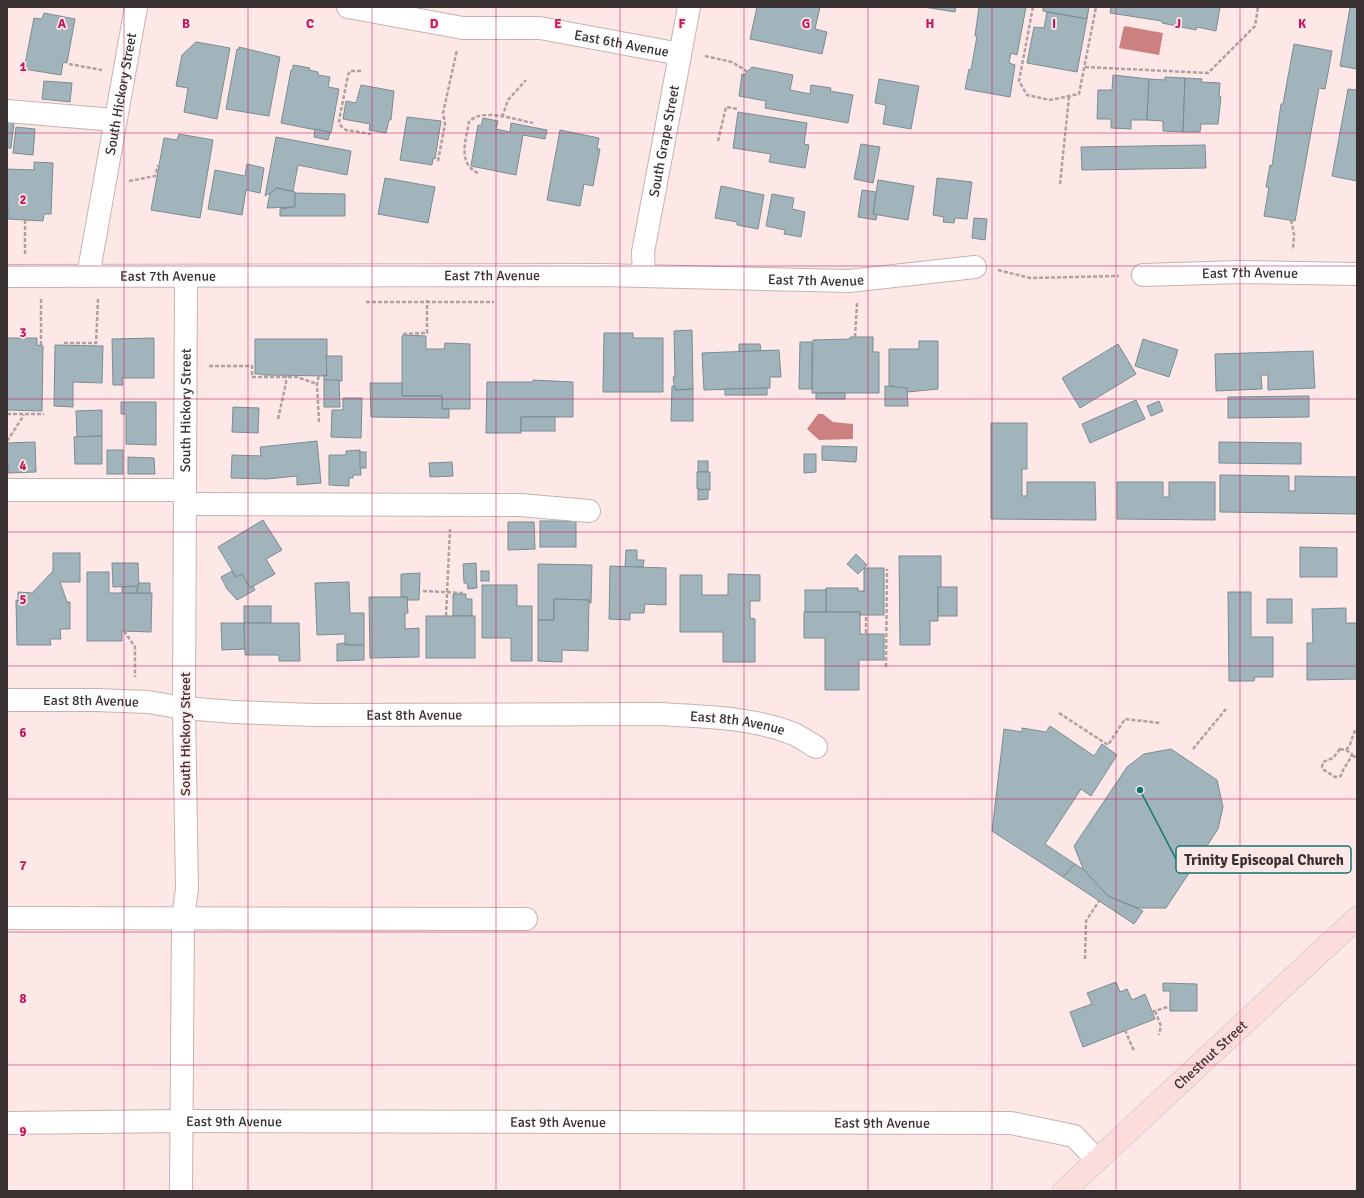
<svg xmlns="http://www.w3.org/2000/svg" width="1364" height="1198" viewBox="0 0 1364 1198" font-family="Signika,sans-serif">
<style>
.water{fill:#cc8080}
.building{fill:#a1b4bb;stroke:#7a8c92}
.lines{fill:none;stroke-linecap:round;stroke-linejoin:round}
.minor-casing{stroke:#c6b2b1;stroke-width:24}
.major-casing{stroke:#d3d2d2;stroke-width:24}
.path{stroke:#b1a0a0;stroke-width:2.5;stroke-dasharray:4 2;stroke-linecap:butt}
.minor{stroke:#fff;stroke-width:22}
.major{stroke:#fddcdc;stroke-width:22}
.grid{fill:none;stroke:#c2185b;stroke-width:1;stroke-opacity:0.55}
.labels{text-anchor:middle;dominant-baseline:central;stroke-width:3.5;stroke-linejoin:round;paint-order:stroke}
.street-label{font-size:14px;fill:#393131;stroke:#fee8e7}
.grid-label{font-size:13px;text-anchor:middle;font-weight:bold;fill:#c2185b;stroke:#fee8e7;stroke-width:3.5;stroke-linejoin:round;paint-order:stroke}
.leader{fill:none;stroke:#0f766e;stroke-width:1.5}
.callout-dot{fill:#0f766e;stroke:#fee8e7;stroke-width:1.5}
.callout{fill:#fee8e7;stroke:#0f766e;stroke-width:1.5}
.callout-label{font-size:15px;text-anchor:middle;font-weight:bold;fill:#393131}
</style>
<rect width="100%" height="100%" fill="#fee8e7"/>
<g class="water">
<path d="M1124,26L1163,33L1159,55L1119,48Z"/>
<path d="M818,414H823L833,422L853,424V439L819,440L807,429Z"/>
</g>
<g class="building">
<path d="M757,7H820L815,29L827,32L822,54L750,39Z"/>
<path d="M924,7H956L955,12Z"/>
<path d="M979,7H1026L1017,55L1011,53L1009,63L1015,65L1010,97L965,89L969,69L971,70L977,36H975Z"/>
<path d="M1043,7H1089L1087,19L1043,11Z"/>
<path d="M1111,7H1220L1216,31L1197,27L1196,30L1162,23V21L1110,13Z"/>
<path d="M1350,7H1357V69L1340,66Z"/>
<path d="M1047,12L1087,19L1077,72L1027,63L1034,27L1044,28Z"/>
<path d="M44,13L75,19L67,63L63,62L61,75L24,69L34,18L42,19Z"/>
<path d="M196,42L230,48L217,119L184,112L188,88L176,86L182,55Z"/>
<path d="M1294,44L1332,51L1325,89L1319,88L1295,221L1264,216L1269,187H1266L1270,165L1272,166L1281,104H1283Z"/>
<path d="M239,47L280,57L269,116L226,109L237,49L239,50Z"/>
<path d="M293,65L310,68L309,70L318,72V75L330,77L328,87L339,89L331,133L281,123L291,70H293Z"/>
<path d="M752,67L793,75L790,90L810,94L811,85L831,88L830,91L853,95L848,123L765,108L766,101L739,96L742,74L744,75Z"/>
<path d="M1113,75L1149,79L1147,120H1131V129L1111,128V119H1097L1098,90H1112Z"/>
<path d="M1165,77L1185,78L1183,132L1163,131V121L1147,120L1149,79L1165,80Z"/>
<path d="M1185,78L1202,79L1201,82L1220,83L1219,96L1221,97L1218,124H1201L1200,132H1183Z"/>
<path d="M879,79L919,86L911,129L883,124L886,105L875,103Z"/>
<path d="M44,81L72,83L70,102L42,99Z"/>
<path d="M361,85L394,91L391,120H389L386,133L369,130L370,124L343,119L346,101L356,103Z"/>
<path d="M1348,89L1357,90V181L1332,176Z"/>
<path d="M738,112L807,123L804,144L809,145L805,168L769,162L771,154L733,148Z"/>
<path d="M407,117L441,121L435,159L433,158L432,165L400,160Z"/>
<path d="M483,118L498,121L496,129L510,132L511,123L547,130L545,139L523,135L516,175L471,166L478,125L481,126Z"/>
<path d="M7,122L14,123L11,148H7Z"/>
<path d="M16,127L35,129L33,155L13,153Z"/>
<path d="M315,129L330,132L328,140L314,137Z"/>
<path d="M560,130L599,138L597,149H600L593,186L584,184L580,206L547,200Z"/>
<path d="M179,134L213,140L200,218L151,210L164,138L177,140Z"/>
<path d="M276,137L351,151L347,175L298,165L293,191L276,188L275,190L265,196Z"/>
<path d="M861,144L880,147L873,183L854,179Z"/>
<path d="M1205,145L1206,168L1082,170L1081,147Z"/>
<path d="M34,162L53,163L51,214H44L43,221L8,219L7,169L34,170Z"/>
<path d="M247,164L264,168L260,193L246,190L242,215L208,209L215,170L245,176Z"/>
<path d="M385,178L435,187L428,223L378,214Z"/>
<path d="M937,178L972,182L967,219L955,218L954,223L943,222L944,217L933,215Z"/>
<path d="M878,180L914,186L908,220L873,214Z"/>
<path d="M721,186L764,195L758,229L737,225V222L715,218Z"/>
<path d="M276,188L295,192V207L267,208L270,193L275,190Z"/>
<path d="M862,190L876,192L873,214L877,215L876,220L858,217Z"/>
<path d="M295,193L345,194V216H280V209L295,207Z"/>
<path d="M772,194L794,198L792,209L805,212L801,237L784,234L785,230L766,226Z"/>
<path d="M974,218L987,219L985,240L972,238Z"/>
<path d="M692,330L693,389L675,390L673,377H675L674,331Z"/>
<path d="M604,333H633V338H663V392H603Z"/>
<path d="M404,335L426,336V349H444L445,343L470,344V409H442V396H402V336Z"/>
<path d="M850,337H873V352H879V393H812L813,340L850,339Z"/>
<path d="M8,338H37V345L43,346L42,411L7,410V339Z"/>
<path d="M154,338V378H122L123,385H113L112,339Z"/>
<path d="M255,339H327V376L263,375L262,374H255Z"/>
<path d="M1143,339L1178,350L1169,377L1135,366Z"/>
<path d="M919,341H938V389L907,392V388H894V386H889V349H919Z"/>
<path d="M800,342H812V389H799Z"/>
<path d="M739,344H760L761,351L739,352Z"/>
<path d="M1118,344L1136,374L1080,408L1062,378Z"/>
<path d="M55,345L103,346L102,383L73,382V407L54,406Z"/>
<path d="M779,350L781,377H770V388L704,390L702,353Z"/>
<path d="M1313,351L1315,388L1268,390V375H1261L1262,389L1216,391L1215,354Z"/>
<path d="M326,356H342V381L324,380V375L327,376Z"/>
<path d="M324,380H339L340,407H324Z"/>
<path d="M533,380L573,382V417H521V433H486L487,382H533Z"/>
<path d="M370,383H402V396H442V409H449V418L371,417Z"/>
<path d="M672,386H675V390L693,389V421H671Z"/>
<path d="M885,386L907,388L908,406H885Z"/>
<path d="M767,388V395H725V389Z"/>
<rect x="816" y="393" width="29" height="6"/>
<path d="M1309,396V417L1228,418V397Z"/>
<path d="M343,398H362L361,438L331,437L332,410H343Z"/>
<path d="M1136,400L1145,419L1090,443L1082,424Z"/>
<path d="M1159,401L1163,411L1151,416L1147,406Z"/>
<path d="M121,402H156V445L126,444V414H121Z"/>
<path d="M233,407L259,408L258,433L232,432Z"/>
<path d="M102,410V436L77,437L76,411Z"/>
<rect x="521" y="417" width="34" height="14"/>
<path d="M991,423H1027V469H1022V496H1027V482H1095L1096,520L991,519Z"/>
<path d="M102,436V464H75L74,437Z"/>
<path d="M317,441L321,483L297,485V476L267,479L231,478L232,455L261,456L260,447Z"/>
<path d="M35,442L36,472L8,473L7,443Z"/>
<path d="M1219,442L1301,443V464L1219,463Z"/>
<path d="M822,446L857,447L856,462L822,460Z"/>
<rect x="107" y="450" width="16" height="24"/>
<path d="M360,450L361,475H353V478H349V486L329,485V455H346V451Z"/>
<rect x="360" y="452" width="6" height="16"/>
<path d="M804,454H816V472L804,473Z"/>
<path d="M128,457L154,458L155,474H128Z"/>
<rect x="698" y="461" width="10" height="11"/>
<path d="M452,462L453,476L430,477L429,463Z"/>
<path d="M697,472H710V490L697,489Z"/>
<path d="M1220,475L1289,476V491H1295V476L1357,477V514L1220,512Z"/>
<path d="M1117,482H1163V497H1169V482H1215V520L1117,519Z"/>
<path d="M708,489V499L698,500V490Z"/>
<path d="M263,520L282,550L266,559L275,574L250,588L242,574L236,577L218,547Z"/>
<rect x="540" y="521" width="36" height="26"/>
<path d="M508,522H534L535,549L508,550Z"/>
<path d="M1300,547L1337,548V577H1300Z"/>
<path d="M626,550H637V560H644L643,567H625Z"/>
<path d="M53,553H80V582H60L67,602H70V629H60L61,639H50L51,645H17L16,600L18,601V592L32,593L53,571Z"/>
<path d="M856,554L867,565L858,574L847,564Z"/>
<path d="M899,556H941V587H938V621H930V645H900Z"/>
<path d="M112,563H138L139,586L113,587Z"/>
<path d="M476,563L477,588L468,589L467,583H464L463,564Z"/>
<path d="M538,564L592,565L591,603H589V600L554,599V620H538Z"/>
<path d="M610,566L666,568V605L645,604L644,613H630V620L609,619Z"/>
<path d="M864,568H884V615H860V612H826V588H858V591H864Z"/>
<path d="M232,571L236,577L242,574L250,588L253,586L255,590L237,600L227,589L221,577Z"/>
<rect x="481" y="571" width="8" height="10"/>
<path d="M87,572H109V593H152L151,632L122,631V641H87Z"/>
<path d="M420,573L419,600H407V597H401V574Z"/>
<path d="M728,574L760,575V601H750V618L755,619V662H723V632H680V575H702V595H728Z"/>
<path d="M349,582L350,613H364V645H345V634L317,635L315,583Z"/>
<path d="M139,583H150V593H137Z"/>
<path d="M482,585H517V606H532V661H511V638H482Z"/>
<path d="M137,586V593H122V587Z"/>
<rect x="938" y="587" width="19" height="29"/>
<rect x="805" y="590" width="21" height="22"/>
<path d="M1228,592H1251V637H1273V677H1255L1254,681H1229Z"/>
<path d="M453,594H466V599H472V616H453Z"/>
<path d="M369,597H407L408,613H405V629L419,628V657L370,658Z"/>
<path d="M554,599L589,600L588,651L562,650V662L538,661V620H554Z"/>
<rect x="1267" y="599" width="25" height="24"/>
<rect x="244" y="606" width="27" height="17"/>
<path d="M1346,608V623H1357V679L1307,680V643H1313L1312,609Z"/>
<path d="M804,612H860V634H884V660H859V690H825V638H804Z"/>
<rect x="426" y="616" width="49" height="42"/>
<path d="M221,623H244L245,649L222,650Z"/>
<path d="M244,623H299L300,661H279V655H245Z"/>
<path d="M345,643V645H364V660L337,661V644Z"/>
<path d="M1050,726L1094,756L1102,744L1117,755L1091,796L1081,789L1045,844L1075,864L1063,877L992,831L1004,729L1022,732V728L1046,732Z"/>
<path d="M1171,749L1217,780L1223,807L1218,829L1166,908H1138L1108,896L1084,871L1074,846L1127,767L1144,754Z"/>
<path d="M1075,864L1084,870L1108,896L1143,911L1134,924L1063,877Z"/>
<path d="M1116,982L1120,992L1127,989L1132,1000L1145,994L1155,1019L1083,1047L1070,1012L1092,1004L1087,993Z"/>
<path d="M1163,983L1197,984V1011H1170V991H1163Z"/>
</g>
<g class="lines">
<defs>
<g id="minor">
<path id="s1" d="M348,7L463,28H540L680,54"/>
<path d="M7,111L115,120"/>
<path id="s2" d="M1143,275L1240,272L1357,274"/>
<path id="s3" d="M7,276L601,275L849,281L975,267"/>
<path id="s4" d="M88,276L136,7"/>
<path id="s5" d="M644,276L643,252L689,7"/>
<path d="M7,490H185"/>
<path d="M185,504L520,505L589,511"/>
<path id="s6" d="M7,700H96L148,702L184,708L234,712L313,715L660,714C704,717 753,717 794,734C802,738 809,743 816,747"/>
<path d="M7,918L526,919"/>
<path id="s7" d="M7,1123L181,1121L1011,1123L1074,1136L1097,1160"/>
<path id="s8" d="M181,1191L183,917L187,889L184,708L186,277"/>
</g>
<g id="major">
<path id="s9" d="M1064,1191L1357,918"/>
</g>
</defs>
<use href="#minor" class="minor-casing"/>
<use href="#major" class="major-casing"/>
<g class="path">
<path d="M1033,7L1019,81L1027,95L1050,100L1079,94L1096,7"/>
<path d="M705,56L732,62L748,72"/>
<path d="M69,64L102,70"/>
<path d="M1085,67L1208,73L1255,26L1258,7"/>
<path d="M361,71H350L348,75L339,121L341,126L346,130L371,134"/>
<path d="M502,117L508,100L526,80"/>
<path d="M718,141L726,107L738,109"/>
<path d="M438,161L445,124L443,113L457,50"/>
<path d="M478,173C457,163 466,140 469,122C481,107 516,120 533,123"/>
<path d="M129,181L155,176L158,165"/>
<path d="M1060,184L1069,97"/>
<path d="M1291,220L1294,234L1293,250"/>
<path d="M25,254V220"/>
<path d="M998,270L1030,278L1119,276"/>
<path d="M366,302H494"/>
<path d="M404,335V334L427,333V300"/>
<path d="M855,337L857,303"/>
<path d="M64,343H96L98,299"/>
<path d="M41,345V299"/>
<path d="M209,366H252V377H297L317,384"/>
<path d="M7,414H44"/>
<path d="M278,419L286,383V375"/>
<path d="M319,422L317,384L319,375"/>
<path d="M7,441L24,415"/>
<path d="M423,591L464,593"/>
<path d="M446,616L450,529"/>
<path d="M124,631L135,647V677"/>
<path d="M866,633V615"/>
<path d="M886,667L887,569"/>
<path d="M1059,713L1108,745L1125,719L1160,723"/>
<path d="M1193,749L1226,709"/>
<path d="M1340,749L1346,750L1352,754C1349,763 1343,767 1341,776L1335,777L1324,770L1322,767L1323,762L1333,758Z"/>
<path d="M1346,750C1353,743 1351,735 1357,728"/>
<path d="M1352,756L1357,757"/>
<path d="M1085,959L1086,921L1099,901"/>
<path d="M1155,1011L1161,1026L1159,1035"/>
<path d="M1152,1012L1170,1006"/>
<path d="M1125,1030L1134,1051"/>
</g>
<use href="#minor" class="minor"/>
<use href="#major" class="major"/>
</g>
<path class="grid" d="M124,7V1191M248,7V1191M372,7V1191M496,7V1191M620,7V1191M744,7V1191M868,7V1191M992,7V1191M1116,7V1191M1240,7V1191M7,133H1357M7,266H1357M7,399H1357M7,532H1357M7,666H1357M7,799H1357M7,932H1357M7,1065H1357"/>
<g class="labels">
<g class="street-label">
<text stroke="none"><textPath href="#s1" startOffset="277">East 6th Avenue</textPath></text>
<text stroke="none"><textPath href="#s4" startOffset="185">South Hickory Street</textPath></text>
<text stroke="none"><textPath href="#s5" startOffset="137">South Grape Street</textPath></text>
<text stroke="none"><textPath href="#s2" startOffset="107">East 7th Avenue</textPath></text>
<text stroke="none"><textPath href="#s3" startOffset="485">East 7th Avenue</textPath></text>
<text stroke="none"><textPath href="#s3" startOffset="161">East 7th Avenue</textPath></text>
<text stroke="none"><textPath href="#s3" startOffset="809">East 7th Avenue</textPath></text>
<text stroke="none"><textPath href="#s8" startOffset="781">South Hickory Street</textPath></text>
<text stroke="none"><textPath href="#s6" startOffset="84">East 8th Avenue</textPath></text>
<text stroke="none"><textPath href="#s6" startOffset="408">East 8th Avenue</textPath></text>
<text stroke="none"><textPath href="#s6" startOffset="732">East 8th Avenue</textPath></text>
<text transform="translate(185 734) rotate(-90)">South Hickory Street</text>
<text stroke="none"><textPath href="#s9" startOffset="200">Chestnut Street</textPath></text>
<text stroke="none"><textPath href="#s7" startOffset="227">East 9th Avenue</textPath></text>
<text stroke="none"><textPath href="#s7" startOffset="551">East 9th Avenue</textPath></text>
<text stroke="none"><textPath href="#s7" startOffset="875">East 9th Avenue</textPath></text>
</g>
</g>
<g class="grid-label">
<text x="62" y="28">A</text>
<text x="186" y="28">B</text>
<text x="310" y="28">C</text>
<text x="434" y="28">D</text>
<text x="558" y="28">E</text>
<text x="682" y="28">F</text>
<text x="806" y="28">G</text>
<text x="930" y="28">H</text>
<text x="1054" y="28">I</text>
<text x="1178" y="28">J</text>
<text x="1302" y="28">K</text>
<text x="23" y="71">1</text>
<text x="23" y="204">2</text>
<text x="23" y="337">3</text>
<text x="23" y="470">4</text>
<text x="23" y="604">5</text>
<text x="23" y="737">6</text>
<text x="23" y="870">7</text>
<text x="23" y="1003">8</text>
<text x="23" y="1136">9</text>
</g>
<path class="leader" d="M1140 790L1176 859"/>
<circle class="callout-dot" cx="1140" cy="790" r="4"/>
<rect class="callout" x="1176" y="846" width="175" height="27" rx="4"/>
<g class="callout-label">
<text x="1264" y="865">Trinity Episcopal Church</text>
</g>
<rect width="1364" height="1198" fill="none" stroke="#393131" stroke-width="16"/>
</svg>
